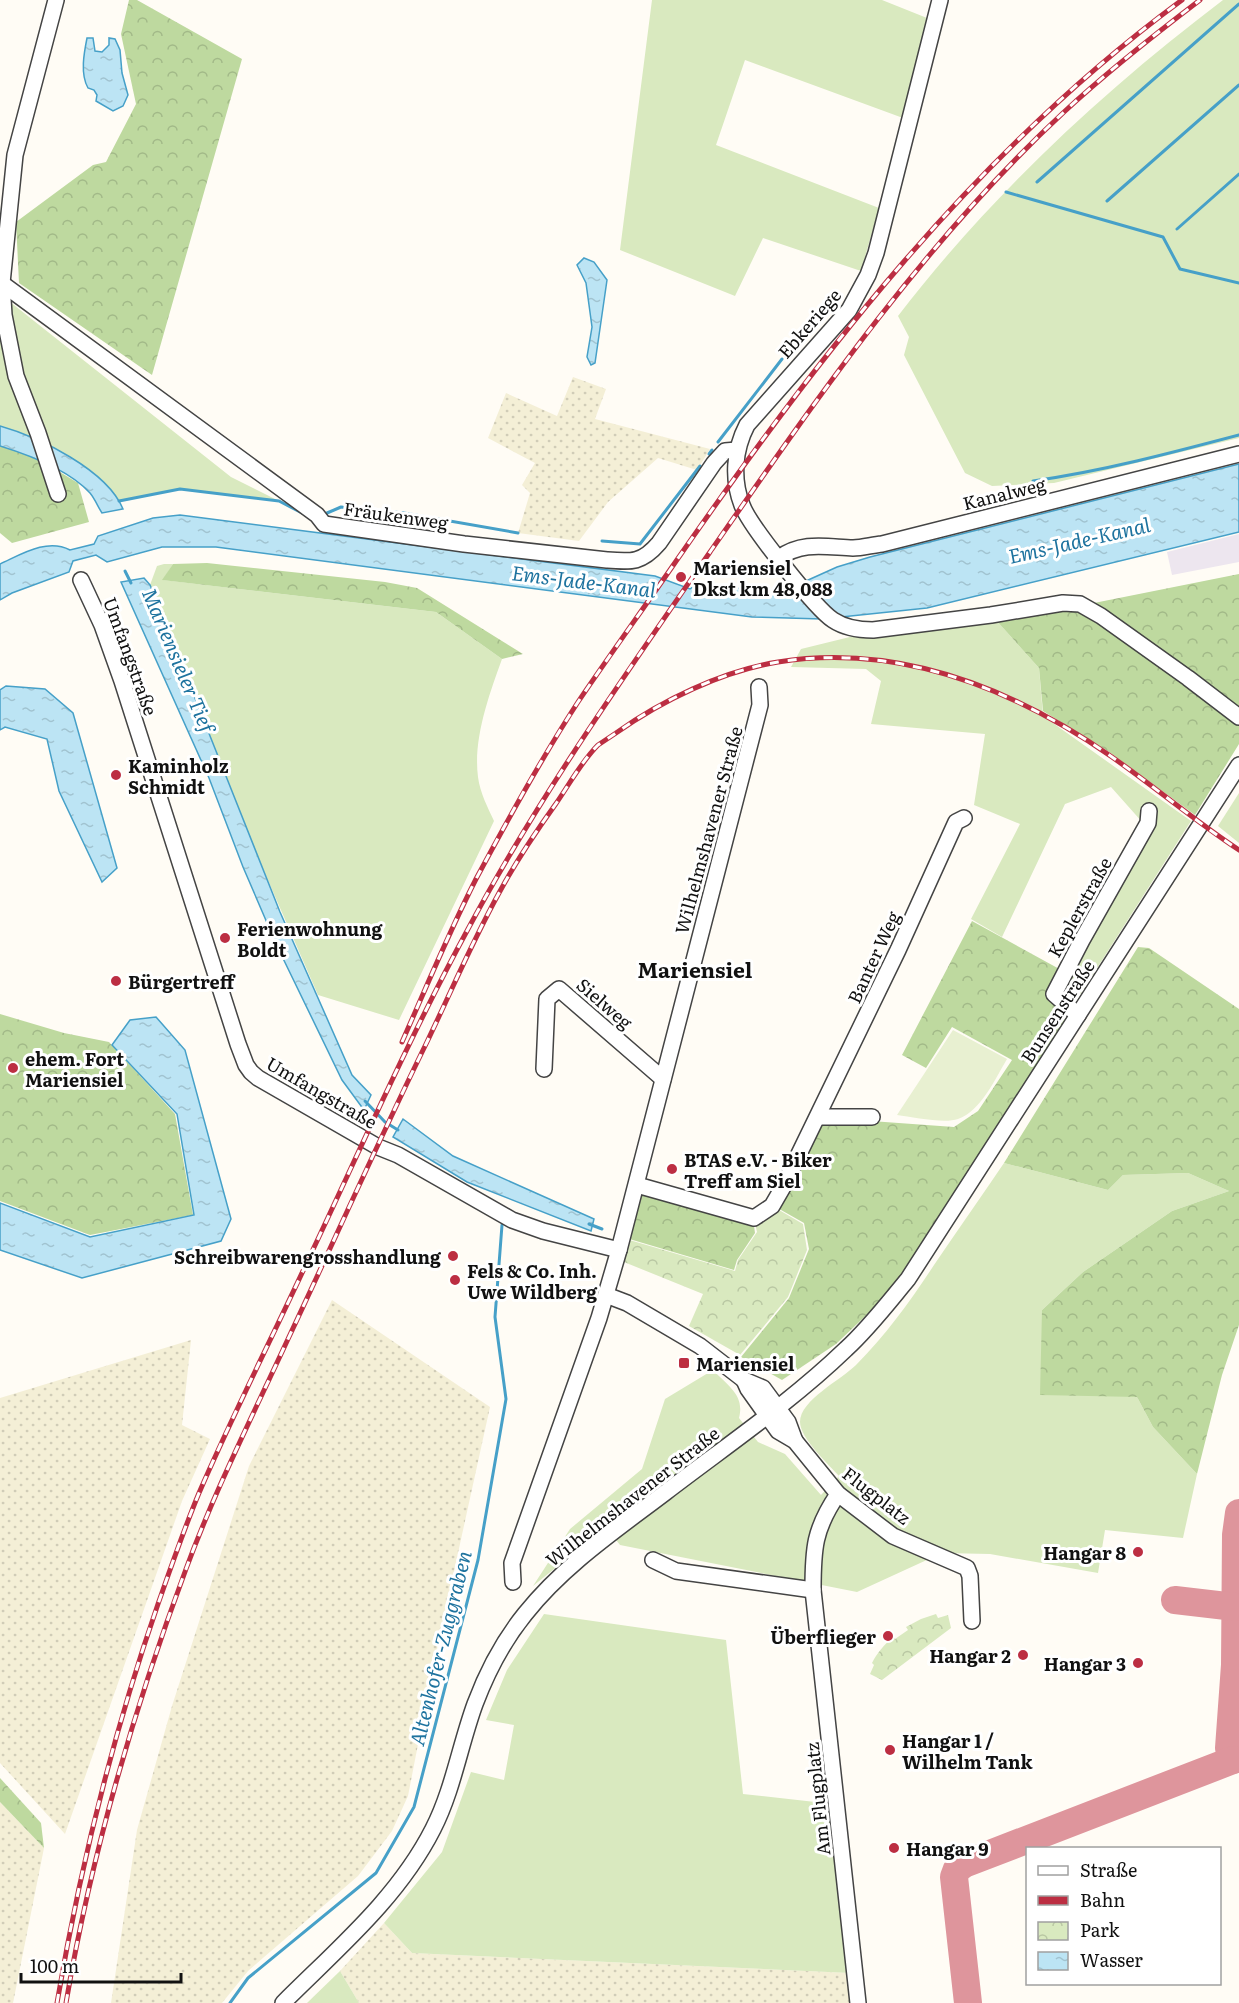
<svg xmlns="http://www.w3.org/2000/svg" width="1239" height="2003" viewBox="0 0 1239 2003" font-family="Literata,serif">
<style>
.industrial{fill:#ede6ef}
.farmland{fill:url(#farmland-dots)}
.grass{fill:#d9e9bf}
.forest{fill:url(#forest-crowns)}
.park{fill:url(#park-crowns)}
.pitch{fill:#e8f0d1}
.water{fill:url(#water-ripples);stroke:#46a0c8;stroke-width:1.5}
.lines{fill:none;stroke-linecap:round;stroke-linejoin:round}
.stream{stroke:#46a0c8;stroke-width:3}
.taxiway{stroke:#de959c;stroke-width:28}
.minor-casing{stroke:#444;stroke-width:18}
.minor{stroke:#fff;stroke-width:15}
.rail-casing{stroke:#bc2e42;stroke-width:5}
.rail{stroke:#fff;stroke-width:3;stroke-dasharray:9;stroke-linecap:butt}
.poi-dot{fill:#bc2e42;stroke:#fff;stroke-width:2}
.labels{text-anchor:middle;dominant-baseline:central;stroke-width:6;stroke-linejoin:round;paint-order:stroke}
.street-label{font-size:18px;fill:#111;stroke:#fff}
.poi-label{font-size:18px;font-weight:bold;fill:#111;stroke:#fff;text-anchor:start}
.water-label{font-size:20px;font-style:italic;fill:#1e739f;stroke:#fff}
.quarter-label{font-size:21px;font-weight:bold;fill:#111;stroke:#fff}
</style>
<defs>
<pattern id="farmland-dots" width="8" height="8" patternUnits="userSpaceOnUse" patternTransform="scale(1.5)"><rect width="8" height="8" fill="#f4efd6"/><path d="M2 2h.1M6 6h.1" fill="none" stroke="#d0ccb7" stroke-width="1.8" stroke-linecap="round"/></pattern>
<pattern id="forest-crowns" width="20" height="18" patternUnits="userSpaceOnUse" patternTransform="scale(1.5)"><rect width="20" height="18" fill="#bed99f"/><path d="M2 6a3 3 0 1 1 6 0M12 15a3 3 0 1 1 6 0" fill="none" stroke="#a2b988"/></pattern>
<pattern id="park-crowns" width="20" height="18" patternUnits="userSpaceOnUse" patternTransform="scale(1.5)"><rect width="20" height="18" fill="#d9e9bf"/><path d="M2 6a3 3 0 1 1 6 0M12 15a3 3 0 1 1 6 0" fill="none" stroke="#b9c7a3"/></pattern>
<pattern id="water-ripples" width="26" height="14" patternUnits="userSpaceOnUse" patternTransform="scale(1.5)"><rect width="26" height="14" fill="#bce4f4"/><path d="M2 4q2-2 4 0t4 0M15 11q2-2 4 0t4 0" fill="none" stroke="#a1c3d0"/></pattern>
</defs>
<rect width="100%" height="100%" fill="#fffcf5"/>
<path class="industrial" d="M1239,534V562L1172,575L1167,552Z"/>
<g class="farmland">
<path d="M573,377L606,389L595,419L710,449L697,470L658,458L608,502L579,541L518,533L530,493L522,485L535,463L488,438L506,393L557,416Z"/>
<path d="M332,1300L490,1407L433,1667L408,1796L392,1831L358,1876L248,1971L222,2003H111L137,1830L172,1706L249,1466Z"/>
<path d="M191,1340L182,1425L210,1439L182,1501L65,1834L0,1763V1398Z"/>
<path d="M0,1802L44,1848L13,2003H0Z"/>
<path d="M384,1923L412,1953L850,1973L851,2003H359L340,1971Z"/>
</g>
<g class="grass">
<path d="M652,0H882L927,18L903,118L745,60L716,145L879,208L861,271L763,238L735,296L620,250Z"/>
<path d="M1223,0H1239V438L1054,483L992,486L965,473L904,355L909,337L898,316C990,196 1103,91 1223,0Z"/>
<path d="M0,294L231,477L279,501L180,489L119,501C111,492 103,480 93,473C66,453 32,436 0,426Z"/>
<path d="M164,564H173L163,580L436,612L502,659C489,695 473,739 478,777C480,793 488,808 494,821L399,1020L318,995L250,839L150,585L157,566Z"/>
<path d="M995,619L1039,668L1043,716L1191,821L1076,1001L1068,1000L1062,993L1143,823L1111,787L1065,804L1002,937L971,919L1020,824L974,805L985,734L871,724L881,681L866,669L791,667L801,649L858,635Z"/>
<path d="M1239,793V843L1218,826Z"/>
<path d="M1004,1163L1108,1190L1123,1175L1188,1173L1229,1191L1172,1211L1083,1272L1042,1310L1137,1397L1153,1427L1197,1474L1183,1538L1105,1530L1098,1573L990,1554L942,1553L857,1592L620,1545L606,1527L533,1586L570,1529L642,1469L665,1399L713,1370C728,1386 745,1395 739,1418L758,1442L785,1454L821,1495L839,1476C829,1465 800,1438 800,1422C800,1400 841,1380 856,1365C886,1335 911,1300 934,1265C957,1231 981,1197 1004,1163Z"/>
<path d="M544,1614L726,1640L743,1794L833,1804L850,1973L412,1953L384,1923L442,1852L471,1772L504,1780L514,1725L486,1720L507,1670Z"/>
<path d="M340,1971L359,2003H307Z"/>
</g>
<g class="forest">
<path d="M129,0H137L242,59L152,375L19,283L16,222L93,165L106,162L136,104L121,34Z"/>
<path d="M0,446L35,457L78,483L89,522L12,543L0,533Z"/>
<path d="M207,563L385,582L417,588L523,654L502,659L436,612L162,580L173,564Z"/>
<path d="M1239,574V744L1195,815L1109,752L1043,711L1039,668L995,619L1094,603Z"/>
<path d="M972,921L1063,971L1057,1005L1065,1020L898,1285L836,1344L782,1380L741,1357L789,1298L809,1249L804,1223L774,1206L823,1121H871L954,1127L978,1111L1012,1060L952,1027L926,1068L902,1055Z"/>
<path d="M1138,947L1149,948L1239,1009V1325L1222,1375L1197,1474L1153,1427L1137,1397L1040,1395L1042,1310L1083,1272L1172,1211L1229,1191L1188,1173L1123,1175L1108,1190L1004,1163Z"/>
<path d="M0,1014L64,1033L109,1042L175,1114L193,1215L90,1235L0,1201Z"/>
<path d="M640,1189L753,1219L755,1233L737,1260L734,1270L626,1238Z"/>
<path d="M0,1778L41,1823L44,1848L0,1802Z"/>
</g>
<g class="park">
<path d="M774,1207L803,1224L807,1250L788,1297L740,1355L689,1326L703,1294L619,1260L626,1239L735,1271L738,1260L757,1232L754,1219Z"/>
<path d="M936,1614L938,1618L948,1615L951,1628L882,1680L870,1674L874,1665L872,1663C877,1653 884,1645 893,1637L895,1639L908,1630L906,1627L921,1619Z"/>
</g>
<path class="pitch" d="M953,1030L1007,1059C995,1079 981,1111 958,1119C944,1124 913,1117 897,1115Z"/>
<g class="water">
<path d="M87,38H93L95,51L102,52L109,45V38L115,39L120,50L122,73L128,95L123,106L113,111L96,101L97,95L94,90L88,88C80,74 84,53 87,38Z"/>
<path d="M584,258L594,262L607,280L595,363L591,365L587,357L592,327L586,283L577,265Z"/>
<path d="M0,426C39,437 107,470 123,509L102,513C98,507 95,499 90,493C69,470 29,455 0,446Z"/>
<path d="M1239,464V532L927,608L822,619L752,617L216,547H162L107,562L96,555L73,561L69,572L12,593L0,600V564C22,554 47,538 70,550L94,544L98,536L153,518L180,515L655,576L690,589L698,583L792,595L807,584L806,581L837,567L870,557Z"/>
<path d="M144,578L150,585L280,912L352,1075L371,1095L364,1110L342,1080L277,946L243,867L209,778L121,582Z"/>
<path d="M6,686L45,689L73,713L117,868L102,882L59,791L47,739L5,727L0,730V690Z"/>
<path d="M156,1017L185,1050L231,1219L221,1241L82,1278L0,1250V1203L90,1237L194,1215L177,1114L112,1045L130,1020Z"/>
<path d="M403,1119L453,1156L594,1219L591,1231L467,1182L393,1137Z"/>
</g>
<g class="lines">
<g class="stream">
<path d="M1037,182L1239,4"/>
<path d="M1006,192L1163,237L1180,269L1239,283"/>
<path d="M1107,201L1239,85"/>
<path d="M1177,229L1239,174"/>
<path d="M718,442L782,359"/>
<path d="M709,454L712,450"/>
<path d="M1033,481C1103,471 1171,453 1239,435"/>
<path d="M119,501L180,489L279,501L302,513"/>
<path d="M327,513L341,507L404,513L518,533"/>
<path d="M602,541L640,544L700,466"/>
<path d="M125,571L131,583"/>
<path d="M365,1101L385,1122L398,1130"/>
<path d="M589,1224L602,1229"/>
<path d="M230,2003L248,1978L376,1873L414,1807L478,1560L506,1399L495,1317L502,1225"/>
</g>
<g class="taxiway">
<path d="M1239,1513L1236,1535L1235,1665L1229,1748L1233,1760L1239,1757"/>
<path d="M1175,1600L1235,1607"/>
<path d="M968,2003L954,1877L957,1869L964,1864L1233,1760"/>
</g>
<defs>
<g id="minor">
<path d="M56,0L15,155L2,283L4,315L16,376L38,433L58,494"/>
<path d="M940,0L876,253L868,275L849,310L747,425C734,450 732,479 742,505C749,525 816,609 833,620C845,628 859,630 873,630L991,615L1063,603L1080,604L1101,616L1188,678L1239,717"/>
<path d="M0,282L317,515L324,524L464,544L607,560C632,562 642,563 659,543L714,463L725,451L737,450"/>
<path d="M779,558C802,541 826,547 853,548C862,548 872,545 882,544L1239,454"/>
<path d="M81,580L102,625L122,681L238,1044L246,1065L251,1072L258,1078L378,1147L398,1155L512,1220L543,1231L619,1250"/>
<path d="M1078,1015L1054,994L1082,940L1148,823L1149,811"/>
<path d="M544,1069L547,999L559,989L663,1079"/>
<path d="M818,1117H872"/>
<path d="M637,1185L754,1218L772,1206L783,1187L898,950L956,822L964,818"/>
<path d="M606,1295L627,1303L700,1346L744,1380L763,1388L788,1422L795,1441"/>
<path d="M744,1380L748,1389L778,1431L795,1441L838,1494L893,1536L967,1568L970,1576L972,1621"/>
<path d="M838,1494C814,1529 813,1549 813,1590L858,2003"/>
<path d="M653,1560L676,1571L813,1590"/>
<path d="M513,1582L512,1563L599,1318L619,1250L760,705L759,687"/>
<path d="M283,2003C337,1949 398,1898 433,1829C453,1790 460,1745 475,1704C487,1672 504,1640 525,1614C564,1565 616,1530 666,1492C726,1446 791,1402 846,1349C869,1328 888,1303 908,1279L1239,765"/>
</g>
</defs>
<use href="#minor" class="minor-casing"/>
<use href="#minor" class="minor"/>
<defs>
<g id="rail">
<path d="M402,1042C426,988 449,932 476,879C508,819 541,759 578,702C609,656 641,612 672,567C817,357 975,152 1182,0"/>
<path d="M57,2003C80,1867 113,1734 158,1604C171,1567 184,1529 199,1493C233,1414 273,1336 309,1258C361,1148 410,1036 468,929C538,798 625,675 710,552C817,398 926,240 1064,112C1107,72 1154,35 1200,0"/>
<path d="M66,2003C91,1855 134,1709 186,1569C215,1490 253,1415 288,1339C334,1241 378,1142 426,1044C450,994 472,942 499,893C515,863 535,833 555,805C569,785 581,762 598,745C604,741 610,737 616,733C661,701 722,671 778,662C899,643 1014,689 1112,757C1155,787 1195,821 1239,850"/>
</g>
</defs>
<use href="#rail" class="rail-casing"/>
<use href="#rail" class="rail"/>
</g>
<g class="poi-dot">
<circle cx="681" cy="577" r="6"/>
<circle cx="116" cy="775" r="6"/>
<circle cx="225" cy="938" r="6"/>
<circle cx="116" cy="981" r="6"/>
<circle cx="13" cy="1068" r="6"/>
<circle cx="672" cy="1169" r="6"/>
<circle cx="453" cy="1256" r="6"/>
<circle cx="455" cy="1280" r="6"/>
<rect x="678" y="1357" width="12" height="12" rx="3"/>
<circle cx="1138" cy="1552" r="6"/>
<circle cx="888" cy="1636" r="6"/>
<circle cx="1023" cy="1655" r="6"/>
<circle cx="1138" cy="1663" r="6"/>
<circle cx="890" cy="1750" r="6"/>
<circle cx="894" cy="1848" r="6"/>
</g>
<g class="labels">
<g class="street-label">
<text transform="translate(809 323) rotate(-49)">Ebkeriege</text>
<text transform="translate(1004 493) rotate(-14)">Kanalweg</text>
<text transform="translate(396 515) rotate(8)">Fräukenweg</text>
<text transform="translate(131 656) rotate(70)">Umfangstraße</text>
<text transform="translate(708 830) rotate(-75)">Wilhelmshavener Straße</text>
<text transform="translate(1079 907) rotate(-61)">Keplerstraße</text>
<text transform="translate(873 957) rotate(-65)">Banter Weg</text>
<text transform="translate(605 1003) rotate(41)">Sielweg</text>
<text transform="translate(1057 1011) rotate(-57)">Bunsenstraße</text>
<text transform="translate(322 1092) rotate(30)">Umfangstraße</text>
<text transform="translate(877 1495) rotate(38)">Flugplatz</text>
<text transform="translate(632 1496) rotate(-38)">Wilhelmshavener Straße</text>
<text transform="translate(817 1799) rotate(-96)">Am Flugplatz</text>
</g>
<g class="poi-label">
<text x="693" y="567">Mariensiel<tspan x="693" dy="21">Dkst km 48,088</tspan></text>
<text x="128" y="765">Kaminholz<tspan x="128" dy="21">Schmidt</tspan></text>
<text x="237" y="928">Ferienwohnung<tspan x="237" dy="21">Boldt</tspan></text>
<text x="128" y="981">Bürgertreff</text>
<text x="25" y="1058">ehem. Fort<tspan x="25" dy="21">Mariensiel</tspan></text>
<text x="684" y="1159">BTAS e.V. - Biker<tspan x="684" dy="21">Treff am Siel</tspan></text>
<text x="441" y="1256" text-anchor="end">Schreibwarengrosshandlung</text>
<text x="467" y="1270">Fels &amp; Co. Inh.<tspan x="467" dy="21">Uwe Wildberg</tspan></text>
<text x="696" y="1363">Mariensiel</text>
<text x="1126" y="1552" text-anchor="end">Hangar 8</text>
<text x="876" y="1636" text-anchor="end">Überflieger</text>
<text x="1011" y="1655" text-anchor="end">Hangar 2</text>
<text x="1126" y="1663" text-anchor="end">Hangar 3</text>
<text x="902" y="1740">Hangar 1 /<tspan x="902" dy="21">Wilhelm Tank</tspan></text>
<text x="906" y="1848">Hangar 9</text>
</g>
<g class="water-label">
<text transform="translate(1079 539) rotate(-13)">Ems-Jade-Kanal</text>
<text transform="translate(584 580) rotate(7)">Ems-Jade-Kanal</text>
<text transform="translate(180 660) rotate(67)">Mariensieler Tief</text>
<text transform="translate(439 1648) rotate(-76)">Altenhofer-Zuggraben</text>
</g>
<g class="quarter-label">
<text x="695" y="968">Mariensiel</text>
</g>
</g>
<rect x="1026" y="1847" width="195" height="138" fill="#ffffff" stroke="#a0a0a0" stroke-width="1.5"/>
<rect x="1038" y="1866" width="30" height="9" fill="#ffffff" stroke="#a0a0a0" stroke-width="1.5"/>
<text x="1080" y="1877" font-size="18" fill="#111111">Straße</text>
<rect x="1038" y="1896" width="30" height="9" fill="#bc2e42" stroke="#a0a0a0" stroke-width="1.5"/>
<text x="1080" y="1907" font-size="18" fill="#111111">Bahn</text>
<rect x="1038" y="1922" width="30" height="18" fill="url(#park-crowns)" stroke="#a0a0a0" stroke-width="1.5"/>
<text x="1080" y="1937" font-size="18" fill="#111111">Park</text>
<rect x="1038" y="1952" width="30" height="18" fill="url(#water-ripples)" stroke="#a0a0a0" stroke-width="1.5"/>
<text x="1080" y="1967" font-size="18" fill="#111111">Wasser</text>
<path d="M21 1973v9h160v-9" fill="none" stroke="#111111" stroke-width="3"/>
<text x="30" y="1973" font-size="18" fill="#111111" stroke="#ffffff" stroke-width="4.5" paint-order="stroke">100 m</text>
</svg>
